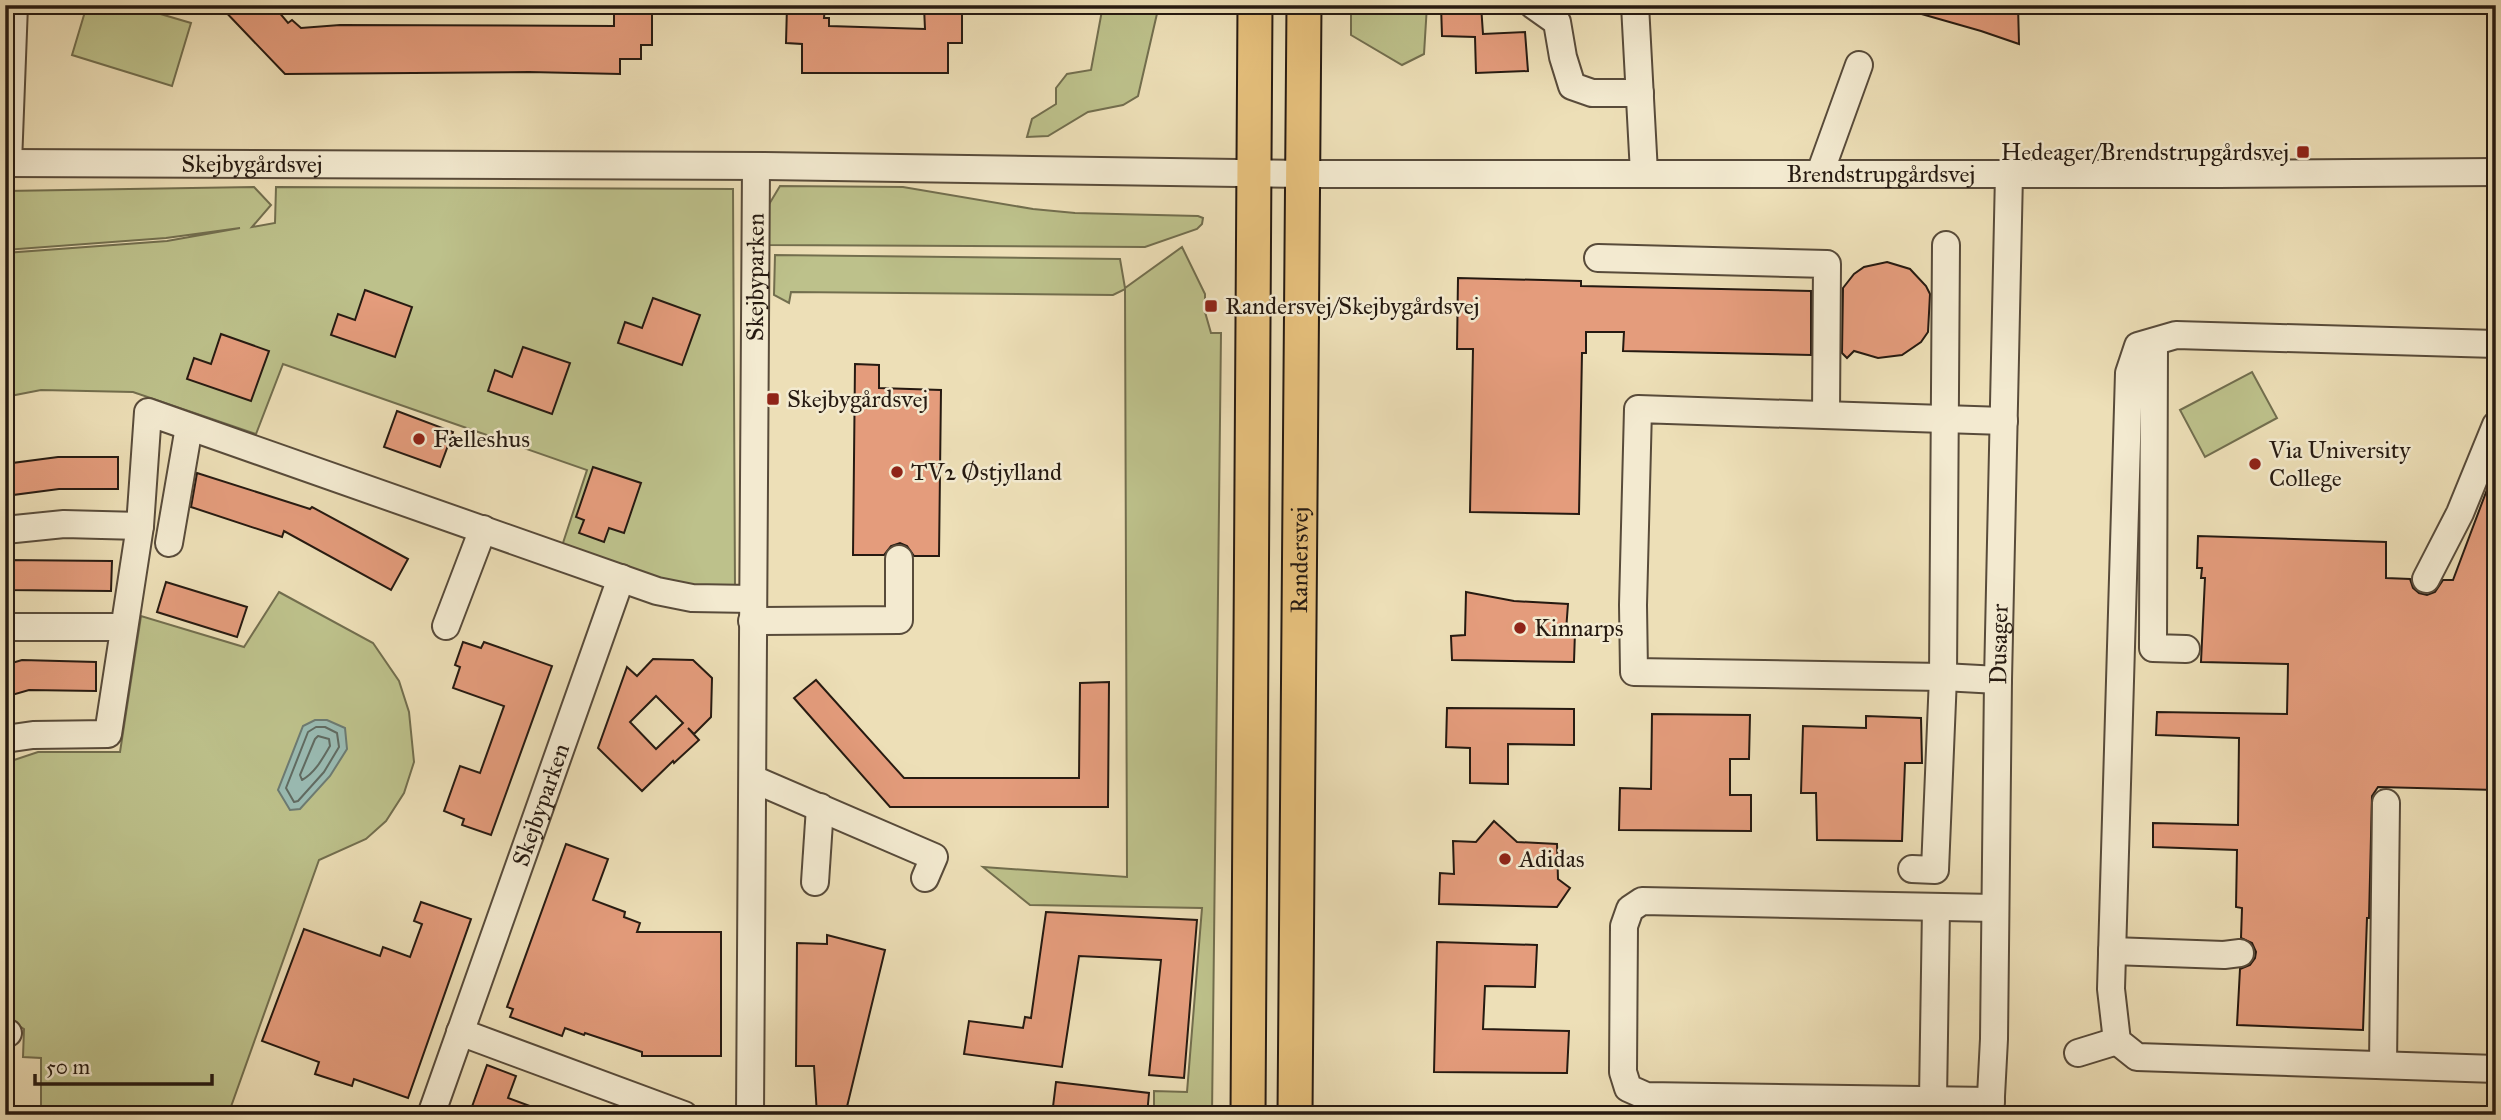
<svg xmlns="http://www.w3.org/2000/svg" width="2501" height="1120" viewBox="0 0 2501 1120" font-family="'IM FELL Great Primer',serif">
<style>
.green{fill:#bdc18b;stroke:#726e4e;stroke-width:2}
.water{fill:#9abcb4;stroke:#6c7b73;stroke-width:2}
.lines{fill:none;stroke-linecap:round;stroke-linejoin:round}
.shore{stroke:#606b62;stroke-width:2}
.building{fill:#e49c7c;stroke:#261a11;stroke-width:2;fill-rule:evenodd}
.minor-casing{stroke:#584b3a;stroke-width:30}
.major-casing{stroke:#261a11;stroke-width:37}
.minor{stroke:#f3ead0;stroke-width:26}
.major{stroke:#e6c07c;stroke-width:33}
.poi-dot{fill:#8f2418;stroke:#f3ead0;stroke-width:2.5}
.labels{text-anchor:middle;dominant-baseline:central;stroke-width:5;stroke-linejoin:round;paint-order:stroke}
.poi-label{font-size:24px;fill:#261a11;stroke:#f3ead0;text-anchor:start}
.street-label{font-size:24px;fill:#261a11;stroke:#f3ead0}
</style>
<rect width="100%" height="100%" fill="#eddfb7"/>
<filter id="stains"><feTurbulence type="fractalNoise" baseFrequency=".00286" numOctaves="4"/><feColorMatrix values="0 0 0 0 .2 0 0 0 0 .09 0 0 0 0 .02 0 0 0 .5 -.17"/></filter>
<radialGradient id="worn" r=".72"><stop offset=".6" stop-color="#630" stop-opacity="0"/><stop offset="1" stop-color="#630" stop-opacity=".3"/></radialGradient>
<g class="green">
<path d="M87,5H130L191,23L172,86L72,55Z"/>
<path d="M843,5H898V12L840,11Z"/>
<path d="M1103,5H1159L1138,96L1123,105L1088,112L1048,136L1027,137L1032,119L1056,104V88L1067,74L1091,70Z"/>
<path d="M1351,5H1427L1424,54L1402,65L1351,35Z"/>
<path d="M780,186L903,187L1033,209L1075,213L1198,216L1203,218L1202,224L1197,229L1145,247L767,245L768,206Z"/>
<path d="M254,187L271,205L252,227L275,223L276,187L733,189L735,592H697L560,552L587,470L283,364L256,434L133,392L41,390L5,397V253L167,241L240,228L166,238L5,250V191Z"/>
<path d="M1182,247L1205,294V312L1211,333H1221L1212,1115H1154V1091L1187,1092L1202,908L1030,905L983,867L1127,877L1125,289L1113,295L791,292L789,303L774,295L775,255L1120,259L1125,288Z"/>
<path d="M2252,372L2277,418L2205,457L2180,410Z"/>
<path d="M279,592L373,643L399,681L409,712L414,762L404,793L386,821L366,839L319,860L228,1115H41V1058L23,1057L24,1029L5,1017V763L38,752H120L141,616L244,647Z"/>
</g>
<path class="water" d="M315,720H327L345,728L347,749L330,776L300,809L290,810L278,790L303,726Z"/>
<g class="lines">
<g class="shore">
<path d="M316,727H325L337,733L339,747L324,772L298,801L294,802L286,788L308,732Z"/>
<path d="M318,736L329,739L330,746C323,758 315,773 302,780L300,775L315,739Z"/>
</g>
</g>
<g class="building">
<path d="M219,5H273L288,23L292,20L301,28L340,25L614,26V5H652V45H641V59H620V74L529,72L285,74Z"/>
<path d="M1441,5H1481L1483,34L1525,32L1528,71L1476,73L1475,37L1442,36Z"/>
<path d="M1912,5H2018L2019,44L1981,31L1911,11Z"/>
<path d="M787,6H825L824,18H829V26L925,29L924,7H962V43H948V73H802V44L786,43Z"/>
<path d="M1887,262L1910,269L1926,286L1930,294L1928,332L1921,342L1902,355L1878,358L1854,351L1847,358L1842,353L1843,288L1854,274L1864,267Z"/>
<path d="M1458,278L1581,281V286L1811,291V355L1623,351L1624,332H1586V353H1582L1579,514L1470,512L1473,349H1457Z"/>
<path d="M365,290L412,307L395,357L331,335L338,314L355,320Z"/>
<path d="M653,298L700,315L682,365L618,343L625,322L642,328Z"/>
<path d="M221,334L269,351L251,401L187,379L194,358L211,364Z"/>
<path d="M523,347L570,363L552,414L488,391L495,370L512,377Z"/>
<path d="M855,364L879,365V388L941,390L939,556H914L907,546L900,543L891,546L884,555H853Z"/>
<path d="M397,411L453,432L440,467L384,447Z"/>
<path d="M58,457H118V489H59L5,496V464Z"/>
<path d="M593,467L641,483L624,533L609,528L604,542L579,533L584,520L576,517Z"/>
<path d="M2494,471L2496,790L2378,787L2372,796L2369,918H2367L2363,1030L2237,1025L2240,969L2250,965L2255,958L2256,952L2252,943L2241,938L2242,908L2236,907L2237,850L2153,847V823L2238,825L2239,738L2156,735L2157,712L2287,714L2288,664L2201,662L2205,578H2201L2202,568H2197L2198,536L2386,542V578L2410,579L2413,588L2419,593L2427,595L2435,592L2443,580H2453Z"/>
<path d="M197,473L310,509L312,507L408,559L391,590L284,531L282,537L191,507Z"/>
<path d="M5,560L112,561L111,591L5,590Z"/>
<path d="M166,582L247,607L237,637L157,612Z"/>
<path d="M1466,592L1514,601L1568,604L1566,631H1575L1574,662L1452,660L1451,636L1465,635Z"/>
<path d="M463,642L481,648L484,642L552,666L491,835L462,825L464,819L444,811L460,766L480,773L504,706L453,688L460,667L455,665Z"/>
<path d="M653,659L693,660L712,678L711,717L694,734L688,728L699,740L674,763L673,761L642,791L598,748L627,667L637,676ZM656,696L683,723L656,749L630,722Z"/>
<path d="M22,660L96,662V691L29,690L5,697V665Z"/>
<path d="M816,680L904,778H1079L1080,683L1109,682L1108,807H890L794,698Z"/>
<path d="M1447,708L1574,709V745L1508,744V784L1470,783V748L1446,747Z"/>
<path d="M1652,714L1750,715L1749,759H1730V795H1751V831L1619,830L1620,788L1651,789Z"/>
<path d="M1866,716L1921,718L1922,763H1905L1902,841L1817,840L1816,793H1801L1803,726L1866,728Z"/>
<path d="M1494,821L1517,842L1557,844L1558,879L1570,888L1557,907L1439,904L1440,873L1454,874L1453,841L1476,842Z"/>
<path d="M566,844L608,859L593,900L625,912L624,917L640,923L637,932H721V1056H642V1052L585,1033L584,1035L565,1028L562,1036L510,1017L513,1009L507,1007Z"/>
<path d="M421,902L471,919L408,1098L354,1079L352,1086L315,1074L319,1062L262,1041L304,929L380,956L383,947L410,957L422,924L414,921Z"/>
<path d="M1046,912L1197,920L1184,1078L1149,1075L1161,960L1079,956L1062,1067L964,1054L969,1021L1023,1028L1025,1017L1031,1018Z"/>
<path d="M827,935L885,950L845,1115H817L814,1066H796L797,943L827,944Z"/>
<path d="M1437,942L1537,945L1535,987L1485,986L1483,1029L1569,1031L1567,1073L1434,1072Z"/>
<path d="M487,1065L516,1076L508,1098L546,1112V1115H469Z"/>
<path d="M1056,1082L1149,1093L1147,1115H1052Z"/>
</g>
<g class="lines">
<defs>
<g id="minor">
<path d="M1533,5L1557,22L1563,57L1572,86L1592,93H1640"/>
<path d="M1635,5L1644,173"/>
<path id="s1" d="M5,163L765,166L1303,174H2218L2496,172"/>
<path d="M8,163L14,5"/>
<path d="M1820,173L1859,65"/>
<path d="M1598,258L1827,264L1826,414"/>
<path d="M2154,342L2153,648L2186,649"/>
<path d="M2496,344L2176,335L2138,346L2129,373L2111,989L2117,1041L2137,1057L2496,1069"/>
<path d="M5,530L64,524L140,526"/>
<path d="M169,543L189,427"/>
<path d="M2426,579L2460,513L2496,425"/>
<path d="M752,621L899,620V559"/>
<path d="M446,626L483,529"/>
<path d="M5,627H124"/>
<path d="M1998,680L1943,677L1634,672L1633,605L1638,409L2004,421"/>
<path d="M5,739L33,735L108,734L140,526L148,412L657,591L692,598L752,599"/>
<path d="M753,779L934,857L925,878"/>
<path d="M1912,869L1935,870L1943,677L1946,245"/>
<path d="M815,882L820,807"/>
<path d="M2112,951L2224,955L2240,953"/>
<path d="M5,1032L8,1033"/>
<path d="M460,1032L684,1115"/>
<path d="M2078,1053L2117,1041"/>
<path d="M2383,1065L2386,803"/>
<path d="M1933,1099L1936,908"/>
<path d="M1991,1101L1646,1096L1628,1088L1623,1072L1624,926L1630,909L1642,901L1995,908"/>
<path id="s2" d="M431,1115L621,578"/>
<path id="s3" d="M750,1115L756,166"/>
<path id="s4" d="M1990,1115L1994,1039L1998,680L2009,174"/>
</g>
<g id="major">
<path d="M1248,1115L1255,5"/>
<path id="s5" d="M1295,1115L1304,5"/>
</g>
</defs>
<use href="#minor" class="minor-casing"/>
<use href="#major" class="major-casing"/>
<use href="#minor" class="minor"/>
<use href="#major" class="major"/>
</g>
<g class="poi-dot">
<rect x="2296" y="145" width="14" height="14" rx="3.5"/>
<rect x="1204" y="299" width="14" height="14" rx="3.5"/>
<rect x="766" y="392" width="14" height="14" rx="3.5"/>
<circle cx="419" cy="439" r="7"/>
<circle cx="2255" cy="464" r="7"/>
<circle cx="897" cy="472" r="7"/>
<circle cx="1520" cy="628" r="7"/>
<circle cx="1505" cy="859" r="7"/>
</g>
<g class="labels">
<g class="poi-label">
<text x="2289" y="152" text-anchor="end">Hedeager/Brendstrupgårdsvej</text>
<text x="1225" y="306">Randersvej/Skejbygårdsvej</text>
<text x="787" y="399">Skejbygårdsvej</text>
<text x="433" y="439">Fælleshus</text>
<text x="2269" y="450">Via University<tspan x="2269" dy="28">College</tspan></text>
<text x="911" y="472">TV2 Østjylland</text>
<text x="1534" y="628">Kinnarps</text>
<text x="1519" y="859">Adidas</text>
</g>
<g class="street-label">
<text stroke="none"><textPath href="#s1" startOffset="247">Skejbygårdsvej</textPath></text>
<text stroke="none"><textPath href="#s1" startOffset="1876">Brendstrupgårdsvej</textPath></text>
<text stroke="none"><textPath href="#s3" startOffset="838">Skejbyparken</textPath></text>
<text stroke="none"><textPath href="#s5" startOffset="555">Randersvej</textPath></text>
<text stroke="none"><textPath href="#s4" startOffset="471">Dusager</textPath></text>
<text stroke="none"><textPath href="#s2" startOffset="329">Skejbyparken</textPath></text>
</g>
</g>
<rect width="2501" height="1120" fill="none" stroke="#eddfb7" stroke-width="28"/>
<rect x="7" y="7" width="2487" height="1106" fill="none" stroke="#261a11" stroke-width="3.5"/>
<rect x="14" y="14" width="2473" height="1092" fill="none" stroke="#261a11" stroke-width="2"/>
<path d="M35 1074v10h177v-10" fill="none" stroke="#261a11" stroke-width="3.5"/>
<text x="46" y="1074" font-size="21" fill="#261a11" stroke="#f3ead0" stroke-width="5" paint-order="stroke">50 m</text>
<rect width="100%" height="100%" filter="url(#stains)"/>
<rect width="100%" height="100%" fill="url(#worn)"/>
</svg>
